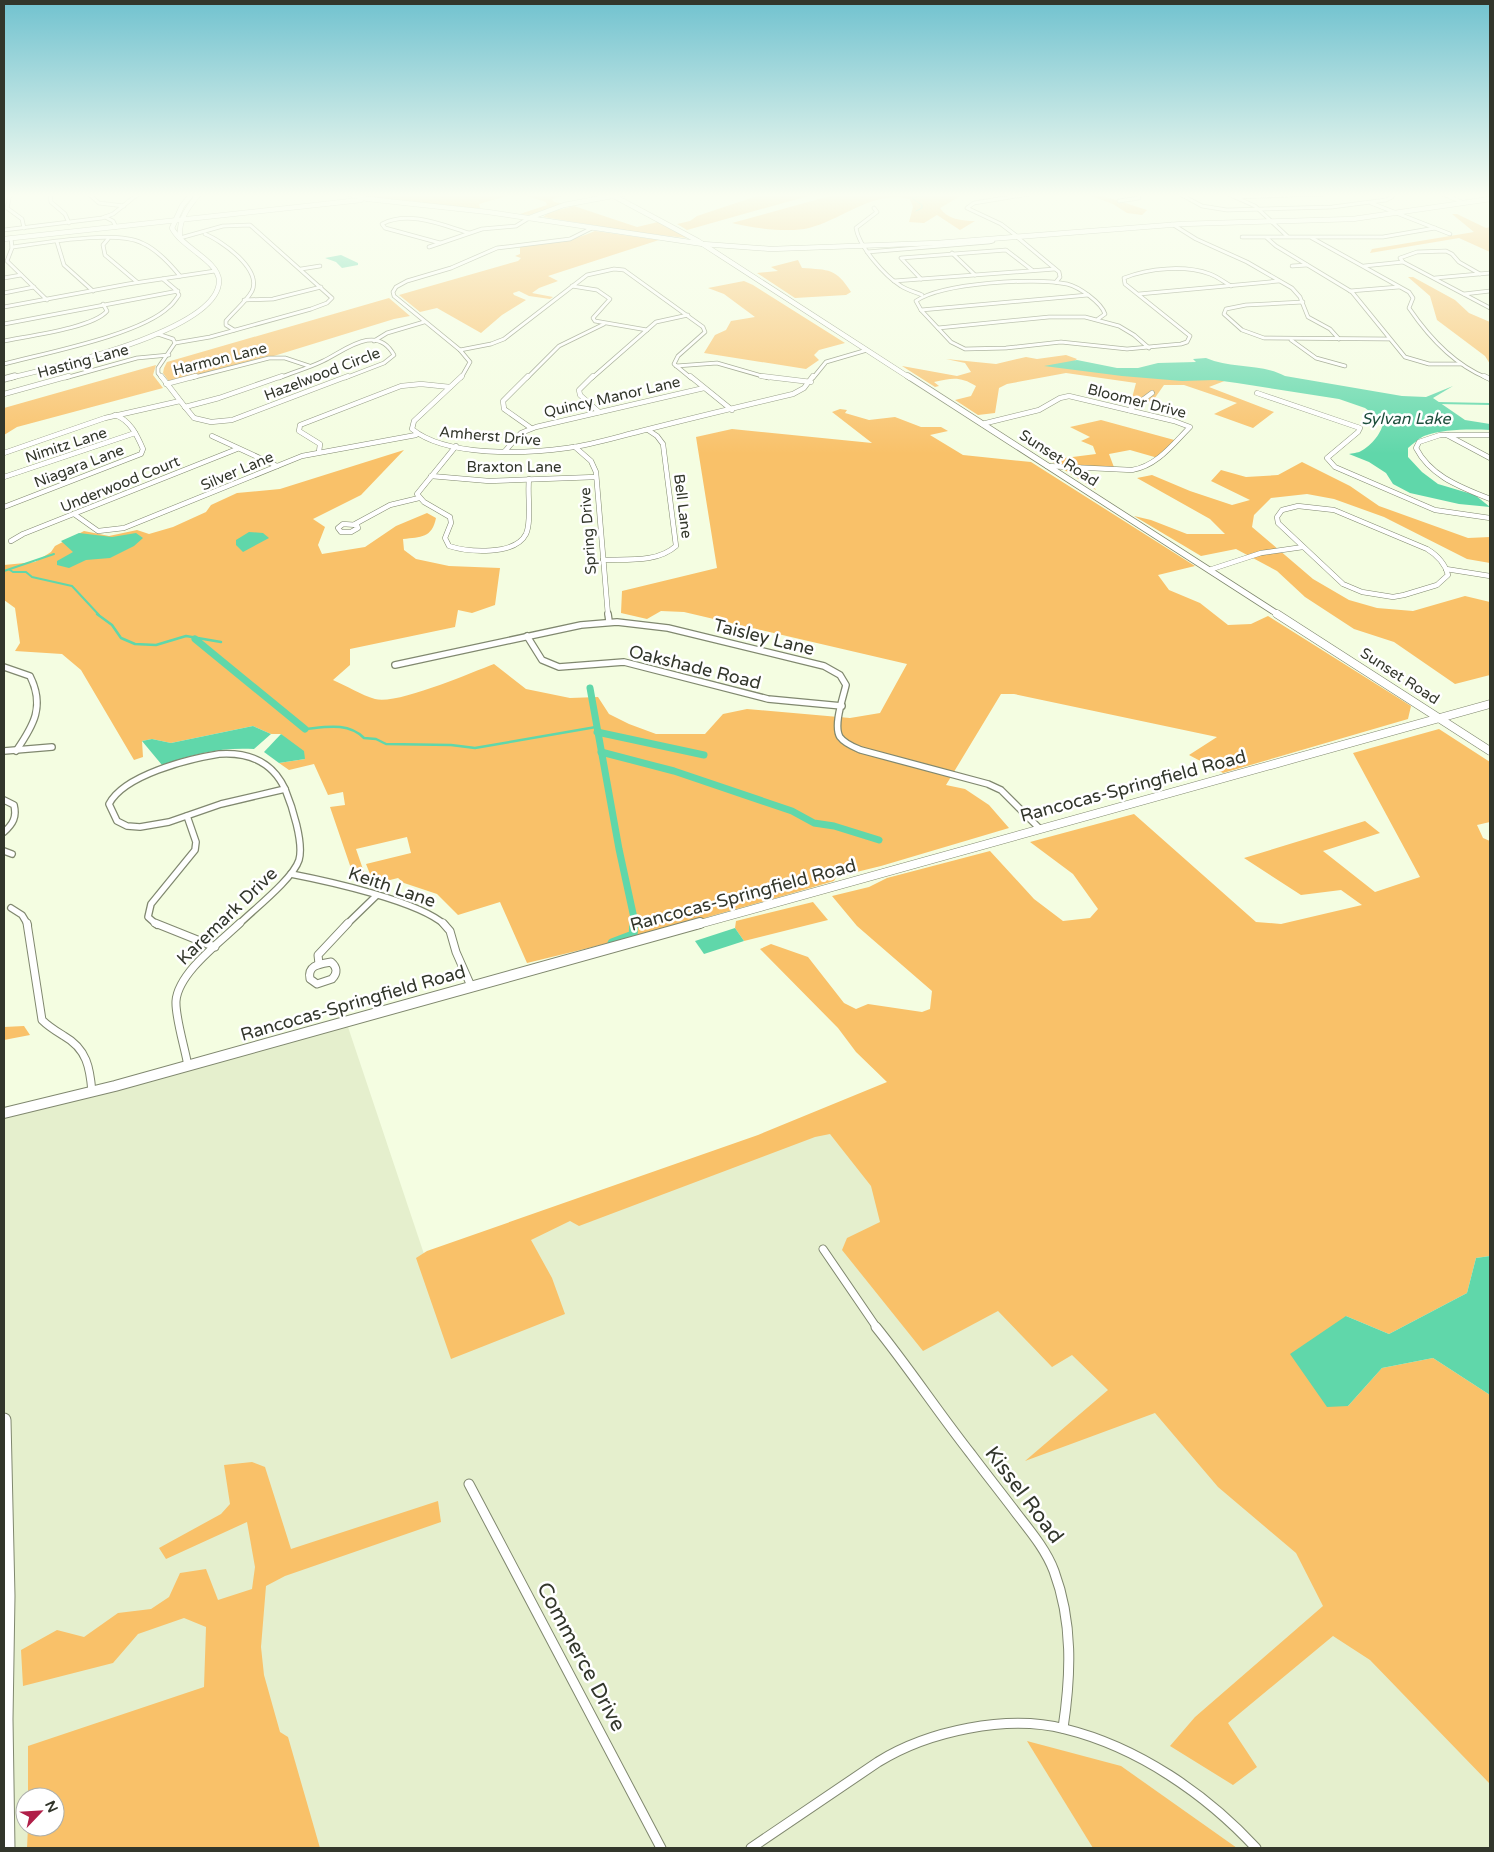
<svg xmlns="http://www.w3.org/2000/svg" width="1494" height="1852" viewBox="0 0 1494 1852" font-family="'Varela Round',sans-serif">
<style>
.built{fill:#e5efcd;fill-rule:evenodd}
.green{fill:#f9c169}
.water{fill:#60d7aa}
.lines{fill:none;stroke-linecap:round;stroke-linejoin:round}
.stream-far2{stroke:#60d7aa;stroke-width:1}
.stream-far1{stroke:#60d7aa;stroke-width:2}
.stream{stroke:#60d7aa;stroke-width:2.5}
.canal-far1{stroke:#60d7aa;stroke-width:7}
.canal{stroke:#60d7aa;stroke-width:9}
.street-far4-casing{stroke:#80886f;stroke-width:4.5}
.street-far3-casing{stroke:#80886f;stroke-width:5.5}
.street-far2-casing{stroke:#80886f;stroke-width:8}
.street-far1-casing{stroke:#80886f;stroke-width:9}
.street-casing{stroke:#80886f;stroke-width:11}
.secondary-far4-casing{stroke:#80886f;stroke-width:5.5}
.secondary-far3-casing{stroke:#80886f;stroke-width:7}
.secondary-far2-casing{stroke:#80886f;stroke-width:9}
.secondary-far1-casing{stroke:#80886f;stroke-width:12}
.secondary-casing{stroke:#80886f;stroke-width:15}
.street-far4{stroke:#fff;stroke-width:3}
.street-far3{stroke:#fff;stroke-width:4.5}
.street-far2{stroke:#fff;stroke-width:5.5}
.street-far1{stroke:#fff;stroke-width:7}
.street{stroke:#fff;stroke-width:9}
.secondary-far4{stroke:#fff;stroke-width:4.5}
.secondary-far3{stroke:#fff;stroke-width:5.5}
.secondary-far2{stroke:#fff;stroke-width:8}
.secondary-far1{stroke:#fff;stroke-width:10}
.secondary{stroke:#fff;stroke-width:13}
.labels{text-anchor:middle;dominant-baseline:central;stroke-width:5;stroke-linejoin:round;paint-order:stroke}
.far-street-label{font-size:15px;fill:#32362b;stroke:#fff}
.far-water-label{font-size:16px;font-style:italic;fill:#1e4f3d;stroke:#fff}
.street-label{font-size:18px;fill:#32362b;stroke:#fff}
.near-street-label{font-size:21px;fill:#32362b;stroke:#fff}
</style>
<rect width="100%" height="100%" fill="#f4fde1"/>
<path class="built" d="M346,1021L425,1257L885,1095L1490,1705V1848H4V1113ZM25,1797H55V1827H25Z"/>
<g class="green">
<path d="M357,194H513L479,204L480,208L476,209L369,198Z"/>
<path d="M521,194H567L552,199L554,202L565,204L529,215L520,214L547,205L546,202Z"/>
<path d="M763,194H815L687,230L677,224L690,221L697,216Z"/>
<path d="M837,194H964L940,208C947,219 962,221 975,221L960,230L937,215L924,223L909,222L913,207L910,199C872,190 844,219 809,228C789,233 751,228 732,223Z"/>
<path d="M1086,194H1097L1147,210L1142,215L1127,213L1113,204Z"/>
<path d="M574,206L637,227L658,222L687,238L614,230L611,228L543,217L550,212Z"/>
<path d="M1452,214H1457L1486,228L1490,227V252L1459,238L1370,253L1372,249L1474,232Z"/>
<path d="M595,231L659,240L548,276L558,281L539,288L532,293L553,297L550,299L529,296L519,291L513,293L514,295L526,300L502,315L481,333L437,308L420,312L399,295L518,261L521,258L515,256L520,254V246C547,244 570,242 595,231Z"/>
<path d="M798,260L802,268C829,270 836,268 851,292L846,295L795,298L757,273L778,271L771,267Z"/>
<path d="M1408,277H1413L1455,300L1469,313L1490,322V364L1485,356L1437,320L1430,296Z"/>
<path d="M744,281L753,285L845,343L819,350L814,355L819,360L806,369L704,353L715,335L726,330L731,321L755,317L724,294L708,288Z"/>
<path d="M389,298L410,316L394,319L264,359L170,383L163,373L164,368L167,362Z"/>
<path d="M1066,355L1077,359L1067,367L1227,380L1209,387L1274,412L1253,428L1214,414L1237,403L1184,385H1164L1152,402L1132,398L1136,383L1066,373L1007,384L999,388L995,413L978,415L955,400L971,396L976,386C960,376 952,378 934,382L939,386L935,387L902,366L957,376L971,372L965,363L946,359L996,364L1026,357L1037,359Z"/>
<path d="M156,365L153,375L163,388L17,427L4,435V408Z"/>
<path d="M840,409L847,410L845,413L869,420L895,417L921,427H941L948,431L930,435L963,455L1031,462L1195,566L1158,575L1169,590L1200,603L1228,625L1251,624L1268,616L1411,706L1408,719L1223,773L1189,755L1217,737L1014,694H1001L946,785L965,789L989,805L1009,828L881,866L836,877L834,881C733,911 630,939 527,963L500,902L458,915L437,894L404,883L398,878L374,884L366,864L411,853L407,837L356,849L366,878L355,880L330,807L345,805L343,792L328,795L314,764L289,770L279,763L305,759L281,734H271L253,726L171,743L152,739L142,741L143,757L134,760L81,670L62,654L15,651L20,643L15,608L4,600V565L35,562L51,552L55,546L84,531L109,536L137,530L149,534L173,527L206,512L211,505L237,493L280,489L404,450L361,495L313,519L325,527L318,545L322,554L365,547L396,526L427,513L436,518C432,538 421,537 403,539L404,550L416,559L449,566L500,568L495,605L472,613L458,610L455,627L350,649V665L333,680C347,686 361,695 375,699C397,705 470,673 494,664L526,689L570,698L598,697L609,714L629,724L656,734H705L723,714L747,709L850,718L880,713L907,664L684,612L661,611L647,619L621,613L622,591L717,568L696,437L732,429L872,443L832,412Z"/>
<path d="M1101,420L1178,441L1158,458L1130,450L1109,454L1115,470L1081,468L1096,490L1049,460L1096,454L1093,446L1081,441L1090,437L1070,427Z"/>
<path d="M1302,462L1350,486L1379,506L1468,538L1490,537V563L1467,559L1384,517L1334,499L1307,494L1271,498L1254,515L1252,527L1313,579L1349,600L1377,608L1413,611L1465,596L1490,602V675L1455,684L1394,642L1354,629L1305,597L1277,571L1236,549L1201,556L1134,516L1151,520L1187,534H1225L1210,519L1137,478L1152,475L1190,491L1232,505L1250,500L1211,481L1221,470L1246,477L1278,475Z"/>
<path d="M1439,729L1490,762V822L1477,825L1483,838L1490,841V1256L1476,1258L1467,1293L1389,1334L1346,1316L1348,1406L1382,1368L1433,1358L1490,1395V1784L1370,1660L1333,1636L1228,1723L1257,1767L1233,1785L1170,1746L1195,1717L1323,1606L1296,1553L1218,1487L1155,1413L1025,1461L1108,1390L1072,1355L1052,1367L998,1311L923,1351L842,1250L847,1238L880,1222L871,1186L830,1134L815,1137L579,1226L570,1221L531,1240L552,1278L565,1314L451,1359L416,1258L427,1251L758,1135L887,1082L856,1052L838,1028L760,949L771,944L808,957L844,1003L856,1009L868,1004L922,1012L930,1009L932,991L857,926L832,896L869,887L887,878L990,851L1034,899L1063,921L1090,918L1098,909L1073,874L1030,842L1134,814L1256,922L1281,924L1362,905L1341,890L1301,895L1244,858L1365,821L1380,833L1323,851L1375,892L1420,877L1353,753Z"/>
<path d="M813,902L828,920L744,941L735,928L736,921Z"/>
<path d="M24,1026L30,1035L4,1040V1027Z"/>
<path d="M252,1462L265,1467L291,1549L438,1501L441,1522L285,1576L266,1586L261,1647L264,1675L280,1732L288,1737L320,1848H27L28,1827H55V1797H28V1746L204,1687L206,1627L184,1618L138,1634L113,1663L23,1686L21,1650L57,1630L84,1637L118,1613L151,1609L169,1597L180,1573L206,1569L218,1600L252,1589L255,1567L247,1522L166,1559L159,1548L221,1514L230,1504L224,1465Z"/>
<path d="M1027,1741L1121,1766L1237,1848H1093Z"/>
</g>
<g class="water">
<path d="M341,255L358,263V265L342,268L336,262L325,258Z"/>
<path d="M1206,358C1232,369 1260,363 1285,376L1402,396L1426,397L1453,386L1433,398L1465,420L1490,424V430C1470,429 1443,429 1424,436C1418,439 1413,444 1408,448V457L1422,472L1438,484L1475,495L1490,507L1459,504L1410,493L1393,484L1386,473L1369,462L1349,454C1352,453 1358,453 1361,451C1371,446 1383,432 1383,421L1365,408L1339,399L1237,383L1215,380L1182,381L1122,376L1044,366L1077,360L1117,368H1138L1158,363L1196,362L1193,359Z"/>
<path d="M249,532L263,533L269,538L243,552L236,545V540Z"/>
<path d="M79,533L112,537L136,533L143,538L134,546L110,558L86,560L69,568L57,565V561L73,552L61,541Z"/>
<path d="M253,726L271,734L254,749C220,747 194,754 162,765L142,741L152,739L171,743Z"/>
<path d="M281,734L304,751L305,759L279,763L264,752Z"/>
<path d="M735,928L744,941L704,954L695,941Z"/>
<path d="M1490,1256V1395L1433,1358L1382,1368L1348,1406L1327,1407L1290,1354L1346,1316L1389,1334L1467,1293L1476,1258Z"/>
</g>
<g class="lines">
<path class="stream-far2" d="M916,211L922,208V205L912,198L934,194"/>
<g class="stream-far1">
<path d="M1438,403L1490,404"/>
<path d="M10,570L13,572H26L32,577L72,586L99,615"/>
<path d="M4,571L54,554"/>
</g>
<g class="stream">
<path d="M97,614L112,625L121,638L135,644L156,645L186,636L221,642"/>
<path d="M305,729C326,727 348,722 364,738L376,739L386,744L451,745L475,748L596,727"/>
</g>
<g class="canal-far1">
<path d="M195,639L305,729"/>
<path d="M590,688L619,849L634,918V925"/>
<path d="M597,732L704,755"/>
<path d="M601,752L674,771L792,811L814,823L834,826L879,840"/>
</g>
<path class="canal" d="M612,943L633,935L634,923"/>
<defs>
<g id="street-far4">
<path d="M10,194L7,208L22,219L24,228"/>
<path d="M50,194L51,202L65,214L69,223"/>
<path d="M89,194L99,203L124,206"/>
<path d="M1180,194L1202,206L1227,210L1332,207L1386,200L1392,197L1391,194"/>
<path d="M1228,194L1255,206L1287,236"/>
<path d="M1443,194L1464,203"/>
<path d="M1235,197L1325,194"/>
<path d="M1119,201L1139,198L1138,194"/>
<path d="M1371,203L1450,234"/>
<path d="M874,208L877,212L856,228C859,247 885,276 901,286C907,290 915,292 922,295"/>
<path d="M105,217L113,221L116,227"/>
<path d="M1172,224L1196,239L1247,262L1292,288L1300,297L1308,317L1330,329L1339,339"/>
<path d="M4,230L102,218L113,214L138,194"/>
<path d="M205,234C222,241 262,269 252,291C246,302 234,311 226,321V325L234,330"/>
<path d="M1017,237L1059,272L1060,277L1056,282"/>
<path d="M1018,237L1001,224L967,208L974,203L1029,194"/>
<path d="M1242,237H1383L1435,228"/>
<path d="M11,238L12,248L7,261L47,300"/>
<path d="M1267,238L1276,246L1352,292L1405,357L1429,364H1461"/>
<path d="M1312,238L1409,292L1413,298L1409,308C1428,336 1455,365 1487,378"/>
<path d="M108,239L103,245L105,255L137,282"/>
<path d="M57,242L64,265L93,291"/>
<path d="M440,243L385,228L382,224C409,210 442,225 469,233"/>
<path d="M12,247C43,243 115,230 142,243C156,249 171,265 180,276"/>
<path d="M429,247L482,229L516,226L529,218"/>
<path d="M867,252L989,242L993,241L992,239"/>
<path d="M952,253L975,275"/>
<path d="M1292,266L1307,265"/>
<path d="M1364,266L1403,262"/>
<path d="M301,269L320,266"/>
<path d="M1480,274L1459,262L1452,254L1446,251L1417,252L1400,258L1403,262L1490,308"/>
<path d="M4,278L21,275"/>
<path d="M1435,278L1490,273"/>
<path d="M921,279L901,258L1006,250L1032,270"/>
<path d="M894,281L1055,269"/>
<path d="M572,286L597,290L610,299L593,318L595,321L647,330"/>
<path d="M1350,291L1399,287"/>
<path d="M4,293L34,287"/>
<path d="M1139,294L1279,281"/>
<path d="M1464,294L1490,291"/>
<path d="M244,300L273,299L321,287"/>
<path d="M1303,302L1246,305L1226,309L1224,314L1242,330L1264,338L1389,339"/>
<path d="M4,307L128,284L215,271"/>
<path d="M921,310L1088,295"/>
<path d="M1098,319L1105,314C1101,302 1079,287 1067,284C1035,277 942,283 916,301L921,310L951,342L965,349L1006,348L1061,342L1127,349L1181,344L1187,342L1190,336L1125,284L1124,278C1149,268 1185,265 1210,274C1218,277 1224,282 1231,286"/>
<path d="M4,324L178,291"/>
<path d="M938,328L1049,317H1085L1119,326L1134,335L1149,348"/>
<path d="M158,334L173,339L175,343L158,368V373L162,378"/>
<path d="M1291,340L1316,358L1345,366"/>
<path d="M4,341C28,336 93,328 107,311L103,304"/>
<path d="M374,341L387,333L424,322"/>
<path d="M175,343L210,337L311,309L327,303L332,298L250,225L223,226L180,238"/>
<path d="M460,350L491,344L504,339L587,275L614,269L624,270L703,327L705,332L678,356L674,364L691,378"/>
<path d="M4,364C45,353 140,335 169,307C173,304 176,299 179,295L176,290L163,279"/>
<path d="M676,366L717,363L769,378"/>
<path d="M65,378L137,358L169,355"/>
<path d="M191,378L269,358H285L309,366"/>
<path d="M279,378C293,372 309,368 323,361C343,352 376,322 394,355L384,363L345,378"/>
<path d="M461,378L470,362L460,350L394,296L393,292L396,287L407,281L451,268L497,248L570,239L592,228"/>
<path d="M527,378L559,346L604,324"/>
<path d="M592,378L656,322L688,315"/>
<path d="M813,378L826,362L867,350"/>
</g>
<g id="street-far3">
<path d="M161,376L185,407"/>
<path d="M462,376L414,421L412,429C446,457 525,454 567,448C592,445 617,437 641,431C692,418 742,406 793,394L804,388L813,376"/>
<path d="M528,376L503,401L504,409L531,428"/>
<path d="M593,376L579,390L580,395L599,412"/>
<path d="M690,376L732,410"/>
<path d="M761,376L811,382"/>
<path d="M1484,376L1490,379"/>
<path d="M166,384L196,376"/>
<path d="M1257,393L1360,428L1358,432L1327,458L1335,467L1435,510L1490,518"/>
<path d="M4,394L69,376"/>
<path d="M185,407L194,418L211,422L232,420L348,376"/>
<path d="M185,407L219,398L282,376"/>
<path d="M1129,410L1152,393"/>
<path d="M982,424L1039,410L1060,398L1069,396L1174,421L1190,427C1173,444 1157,466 1132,470L1047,466"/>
<path d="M1447,435L1490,458"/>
<path d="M1490,435H1440L1419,442L1416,448C1431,477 1461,487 1490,499"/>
<path d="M212,436L277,466"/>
<path d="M456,446L417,494L424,502L450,517L451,523L445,538L449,546C468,552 515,556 526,534C532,521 527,494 529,479"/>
<path d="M575,447L591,461L596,472L608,615"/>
<path d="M505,451L521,433L536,427L704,388"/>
<path d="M319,452L320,444L299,431L300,425L401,386L421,384L450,387"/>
<path d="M4,453L105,418L180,401"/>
<path d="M431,476L489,481L596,477"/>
<path d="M4,477L135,433"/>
<path d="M1298,506L1334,510L1427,549C1437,555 1445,563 1448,575L1437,585L1404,595L1393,597L1362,592L1343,584L1278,523L1277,517L1282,510Z"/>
<path d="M4,507L141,454L143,449C137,435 130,420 115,415"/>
<path d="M74,514L98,531L124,528L302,456L416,435"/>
<path d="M343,524L357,525L358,528L351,532H341L338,528Z"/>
<path d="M355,524L390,505L419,498"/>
<path d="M11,541L23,534L237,449"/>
<path d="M603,560C627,559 657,563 676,546L663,444L657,436L648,430"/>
<path d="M1446,569L1490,576"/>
<path d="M1209,570L1261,553L1303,547"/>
</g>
<g id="street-far2">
<path d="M608,614L609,621"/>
<path d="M527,636L542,660L559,667L624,662L768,699L842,706"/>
<path d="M395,665L581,625L617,622L668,628L824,666L840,675L846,685C843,698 833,726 840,737C845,744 854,747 861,750L988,784L1001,790L1039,828"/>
<path d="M4,667L30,676C45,706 34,725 16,751"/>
<path d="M4,751L52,747"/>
<path d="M219,754C248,752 272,761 285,789L221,804L169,822L140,827L127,826L117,821L109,804C124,775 188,759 219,754Z"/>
<path d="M4,800L14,805C17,817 13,824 4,832"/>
<path d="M4,851L12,854"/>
<path d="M291,874C327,881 419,901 445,925"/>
<path d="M11,908L22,915L28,925"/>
<path d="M157,925L148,917L151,904L195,850L196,842L187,816"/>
<path d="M238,925C253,910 293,879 299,860C304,843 292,806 285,789"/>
<path d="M346,925L376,896"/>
</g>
<g id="street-far1">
<path d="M27,923L42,1020C49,1027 56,1031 64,1036C87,1049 90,1068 92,1092"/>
<path d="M155,923L215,947"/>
<path d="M443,923L450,931L456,952L471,986"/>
<path d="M331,962C337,967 338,973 332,979L317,984L310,979C307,965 320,964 331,962Z"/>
<path d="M319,964L318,955L348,923"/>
<path d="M188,1066C185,1048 175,1017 176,1001C178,973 220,942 240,923"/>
<path d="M823,1249L877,1328"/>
</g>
<g id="street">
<path d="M876,1327C909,1368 938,1412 971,1454C986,1474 1002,1494 1017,1514C1031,1532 1046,1550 1054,1571C1073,1622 1071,1675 1063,1728"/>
<path d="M469,1484L661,1848"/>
<path d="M751,1848L878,1762C928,1731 1007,1714 1065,1729C1138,1747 1206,1794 1256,1848"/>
</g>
<g id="secondary-far4">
<path d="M349,194L368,199L488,212L703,244L771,249L937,243L1182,224L1353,219L1490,199"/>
<path d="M610,194L698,241L910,378"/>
<path d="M529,218L564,205L623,194"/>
<path d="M180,238C178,220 188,207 199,194"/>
<path d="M4,239L361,200"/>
<path d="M10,378C50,368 219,331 219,281C219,261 181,247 172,228L182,206L192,194"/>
</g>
<g id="secondary-far3">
<path d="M908,376L1279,615"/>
<path d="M4,379L15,376"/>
</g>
<g id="secondary-far2">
<path d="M1277,614L1490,751"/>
<path d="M696,925L1490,704"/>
</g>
<path id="secondary-far1" d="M4,1113L115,1086L700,923"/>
<path id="secondary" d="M4,1420L8,1596L6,1719L8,1848"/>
</defs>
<use href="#street-far4" class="street-far4-casing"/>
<use href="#street-far3" class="street-far3-casing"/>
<use href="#street-far2" class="street-far2-casing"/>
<use href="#street-far1" class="street-far1-casing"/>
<use href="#street" class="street-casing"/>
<use href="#secondary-far4" class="secondary-far4-casing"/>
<use href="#secondary-far3" class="secondary-far3-casing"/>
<use href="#secondary-far2" class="secondary-far2-casing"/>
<use href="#secondary-far1" class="secondary-far1-casing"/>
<use href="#secondary" class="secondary-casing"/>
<use href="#street-far4" class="street-far4"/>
<use href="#street-far3" class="street-far3"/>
<use href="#street-far2" class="street-far2"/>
<use href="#street-far1" class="street-far1"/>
<use href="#street" class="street"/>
<use href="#secondary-far4" class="secondary-far4"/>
<use href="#secondary-far3" class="secondary-far3"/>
<use href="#secondary-far2" class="secondary-far2"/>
<use href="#secondary-far1" class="secondary-far1"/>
<use href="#secondary" class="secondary"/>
</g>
<linearGradient id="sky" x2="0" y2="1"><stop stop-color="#71c2cf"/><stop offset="0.43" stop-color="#fafef2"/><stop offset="1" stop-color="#fafef2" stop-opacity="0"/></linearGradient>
<rect width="1494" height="454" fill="url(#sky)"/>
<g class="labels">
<g class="far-street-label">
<text transform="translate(220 359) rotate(-14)">Harmon Lane</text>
<text transform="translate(83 361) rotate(-15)">Hasting Lane</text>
<text transform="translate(322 374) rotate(-21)">Hazelwood Circle</text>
<text transform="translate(612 397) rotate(-13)">Quincy Manor Lane</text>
<text transform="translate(1137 401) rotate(14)">Bloomer Drive</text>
<text transform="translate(490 436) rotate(5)">Amherst Drive</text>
<text transform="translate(66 445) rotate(-18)">Nimitz Lane</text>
<text transform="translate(1059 458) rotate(33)">Sunset Road</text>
<text transform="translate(79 466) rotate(-21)">Niagara Lane</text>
<text x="514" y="467">Braxton Lane</text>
<text transform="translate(237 471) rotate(-23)">Silver Lane</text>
<text transform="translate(120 484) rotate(-22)">Underwood Court</text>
<text transform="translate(683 506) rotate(83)">Bell Lane</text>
<text transform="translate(588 531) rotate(-94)">Spring Drive</text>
<text transform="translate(1400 676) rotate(33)">Sunset Road</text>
</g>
<g class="far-water-label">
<text x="1406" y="419">Sylvan Lake</text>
</g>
<g class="street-label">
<text transform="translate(764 637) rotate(14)">Taisley Lane</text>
<text transform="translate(695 667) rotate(14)">Oakshade Road</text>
<text transform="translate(1133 786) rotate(-15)">Rancocas-Springfield Road</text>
<text transform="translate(392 887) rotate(19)">Keith Lane</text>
<text transform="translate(743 895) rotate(-15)">Rancocas-Springfield Road</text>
<text transform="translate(227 916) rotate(-44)">Karemark Drive</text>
<text transform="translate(353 1003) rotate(-16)">Rancocas-Springfield Road</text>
</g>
<g class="near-street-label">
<text transform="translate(1024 1495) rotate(53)">Kissel Road</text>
<text transform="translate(581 1657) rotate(62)">Commerce Drive</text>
</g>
</g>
<rect width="1494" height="1852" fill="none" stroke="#32362b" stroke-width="10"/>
<g transform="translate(40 1812) rotate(65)"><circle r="24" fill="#ffffff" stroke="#adafaa"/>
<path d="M0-4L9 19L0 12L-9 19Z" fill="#b01e48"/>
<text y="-8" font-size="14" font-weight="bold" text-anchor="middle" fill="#32362b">N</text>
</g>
</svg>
